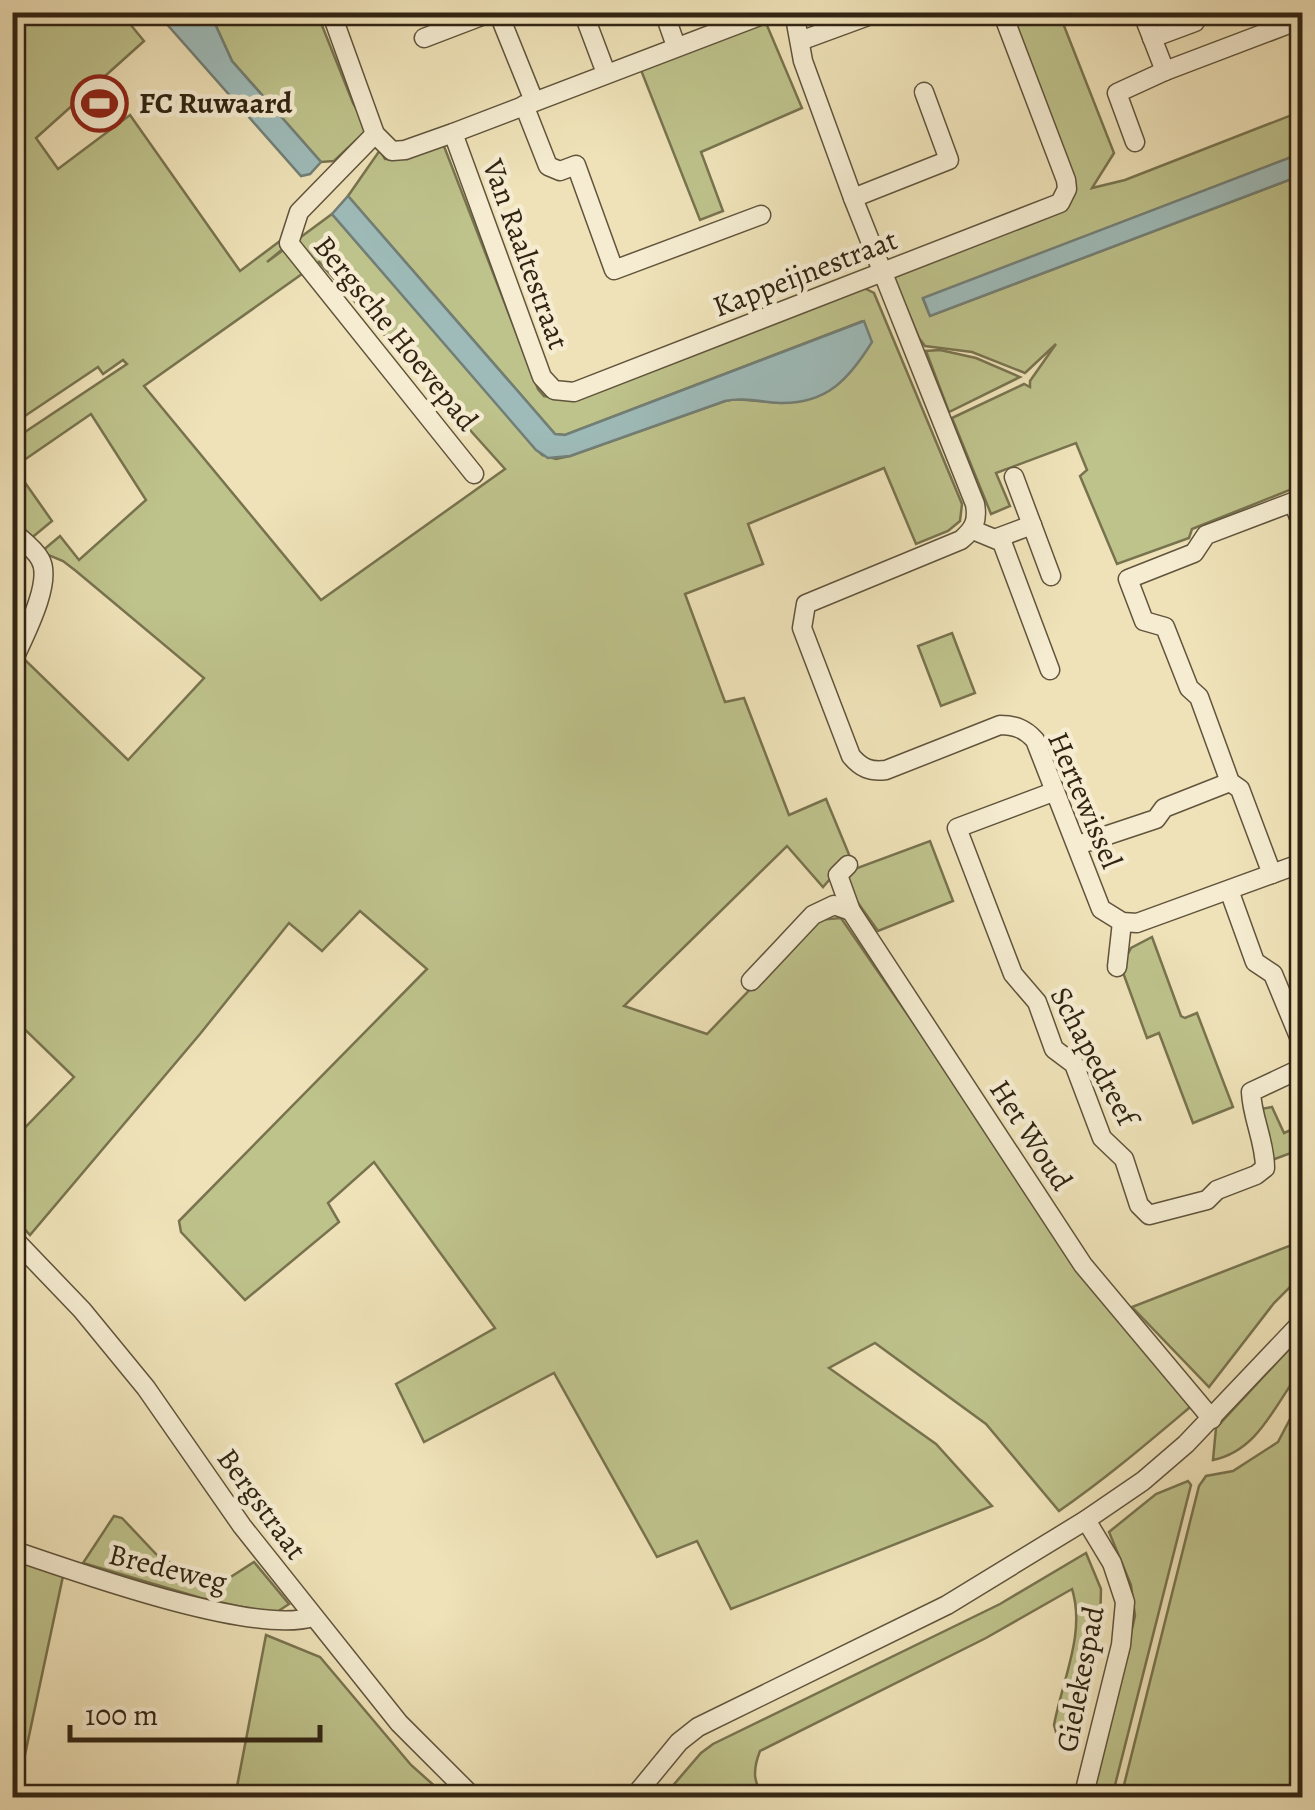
<svg xmlns="http://www.w3.org/2000/svg" width="1315" height="1810" viewBox="0 0 1315 1810" font-family="Alegreya,serif">
<style>
.green{fill:#bec28b;stroke:#78734f;stroke-width:2.5;fill-rule:evenodd}
.water{fill:#9ebbb9;stroke:#727f77;stroke-width:2.5}
.lines{fill:none;stroke-linecap:round;stroke-linejoin:round}
.minor-casing{stroke:#60543c;stroke-width:21}
.minor{stroke:#f5ecd1;stroke-width:18}
.labels{text-anchor:middle;dominant-baseline:central;stroke-width:9;stroke-linejoin:round;paint-order:stroke}
.poi-label{font-size:30px;font-weight:bold;fill:#312413;stroke:#f5ecd1;text-anchor:start}
.street-label{font-size:30px;fill:#312413;stroke:#f5ecd1}
</style>
<rect width="100%" height="100%" fill="#efe2b8"/>
<filter id="stains"><feTurbulence type="fractalNoise" baseFrequency=".002" numOctaves="4"/><feColorMatrix values="0 0 0 0 .2 0 0 0 0 .09 0 0 0 0 .02 0 0 0 .5 -.17"/></filter>
<radialGradient id="worn" r=".72"><stop offset=".6" stop-color="#630" stop-opacity="0"/><stop offset="1" stop-color="#630" stop-opacity=".3"/></radialGradient>
<g class="green">
<path d="M12,13H121L144,41L36,138L58,169L130,115L240,271L288,235L296,238L267,262L332,214L542,455L556,459L570,456L725,401L735,399L782,403L863,321L565,435L555,434L348,196L380,150L385,159H393L442,141L538,389L544,396L562,399L864,288L874,293L962,504L960,521L948,531L916,544L884,468L748,524L763,564L685,594L725,702L744,698L789,815L826,799L855,869L930,841L953,901L878,931L836,872L823,887L787,846L624,1006L707,1034L817,920L841,918L1117,1318L1161,1371L1195,1403C1151,1440 1107,1478 1059,1511L986,1424L875,1343L829,1368L936,1444L992,1506L731,1609L697,1541L657,1557L554,1373L424,1442L396,1384L495,1328L374,1162L328,1203L339,1222L245,1300L181,1232L179,1221L427,969L360,911L322,951L289,923L200,1034L30,1235L13,1216V1140L74,1077L13,1018V666L19,654L128,760L204,678L76,571L63,561L41,552L60,536L79,560L146,500L91,414L14,467L52,521L29,540L13,522V440L127,364L123,360L103,374L98,367L13,424ZM319,262L505,469L321,600L144,386Z"/>
<path d="M210,13H317L353,103L368,129L334,161L321,162L232,61Z"/>
<path d="M1009,13H1059L1114,153L1092,188L1125,180L1302,111V153L923,299L930,316L1302,175V485L1192,529L1189,538L1117,564L1080,476L1087,470L1076,443L996,473L1010,506L991,514L952,418L1024,384L1030,387V381L1056,344L1025,373L972,352L925,346L919,338L892,273L1068,202Z"/>
<path d="M763,16L802,108L701,152L723,211L700,220L639,65Z"/>
<path d="M940,350L976,358L1020,377L949,412L926,351Z"/>
<path d="M952,633L975,693L941,706L918,646Z"/>
<path d="M1152,937L1181,1016L1185,1018L1197,1013L1233,1107L1193,1123L1159,1033L1147,1038L1121,967L1131,948Z"/>
<path d="M1272,1107L1284,1133L1302,1125V1149L1272,1160L1261,1109Z"/>
<path d="M1302,1241V1275L1274,1303L1209,1387L1132,1307Z"/>
<path d="M1302,1335V1369C1275,1403 1260,1450 1213,1460L1216,1428Z"/>
<path d="M1302,1396V1797H1121L1199,1486L1206,1476L1233,1471L1278,1442Z"/>
<path d="M1188,1481L1191,1485L1112,1797L1092,1798L1135,1616L1131,1585L1109,1532L1156,1494Z"/>
<path d="M114,1516L122,1518L156,1554L196,1578L226,1580L254,1562L289,1604L274,1614L201,1598L83,1563Z"/>
<path d="M1086,1553L1101,1589L1100,1629L1070,1734L1056,1732L1054,1725C1062,1681 1086,1633 1072,1589L986,1638L760,1751C753,1769 752,1784 766,1797H663L701,1753L713,1744L1000,1604Z"/>
<path d="M13,1559L63,1576L16,1797L13,1798Z"/>
<path d="M266,1635L320,1657L411,1765L447,1797H235Z"/>
</g>
<g class="water">
<path d="M157,13H210L232,61L321,162L310,174L301,176Z"/>
<path d="M1302,153V175L930,316L923,298Z"/>
<path d="M348,196L555,434L565,435L864,321L872,342C849,379 827,404 780,403C761,402 743,397 725,401L570,456L548,458L536,450L332,214Z"/>
</g>
<g class="lines">
<defs>
<g id="minor">
<path d="M331,12L375,134L392,151L405,150L453,133L770,12"/>
<path d="M498,12L534,101"/>
<path d="M583,12L606,73"/>
<path d="M664,12L676,46"/>
<path d="M794,12L803,61L853,198L975,504C978,521 974,529 961,540L806,604L802,628L851,756C861,768 870,772 886,770L1000,725C1015,725 1025,729 1035,740L1101,909L1122,922L1137,923L1302,863"/>
<path d="M1142,12L1165,71"/>
<path d="M424,38L492,12"/>
<path d="M1152,38L1195,22"/>
<path d="M800,41L879,12"/>
<path d="M524,105L548,166L560,171L576,165L614,270L761,215"/>
<path d="M453,133L542,377L554,390L574,392L1060,203L1067,189L1066,180L1002,12"/>
<path d="M375,134L299,212L289,243L474,474"/>
<path d="M1135,142L1117,93L1165,71L1302,19"/>
<path d="M853,198L949,160L924,92"/>
<path d="M1014,477L1051,576"/>
<path d="M973,530L1002,542L1050,670"/>
<path d="M12,531C22,540 34,548 40,559C54,582 22,640 12,663"/>
<path d="M997,538L1032,525"/>
<path d="M1053,792L957,828L1013,974L1037,1002L1054,1049L1074,1064L1102,1138L1124,1159L1139,1205L1149,1215L1207,1200L1217,1190L1256,1175L1265,1168C1265,1141 1252,1118 1251,1092L1302,1068"/>
<path d="M1078,845L1156,819L1164,808L1230,782"/>
<path d="M848,865L838,875L851,911L1083,1265L1212,1419"/>
<path d="M1272,874L1240,789L1230,782L1199,697L1189,688L1165,627L1144,621L1128,579L1194,553L1206,535L1293,502L1302,525"/>
<path d="M1229,890L1255,962L1273,974L1302,1044"/>
<path d="M1117,967L1122,922"/>
<path d="M751,981L813,915L834,905L851,911"/>
<path d="M12,1237L82,1310L146,1388L242,1526L399,1723L474,1798"/>
<path d="M12,1550C74,1571 255,1636 312,1617"/>
<path d="M633,1798L679,1742L698,1727L947,1605L1086,1520L1143,1481L1186,1444L1302,1322"/>
<path d="M1083,1798L1121,1645L1125,1602L1112,1563L1086,1520"/>
</g>
</defs>
<use href="#minor" class="minor-casing"/>
<use href="#minor" class="minor"/>
</g>
<defs>
<symbol id="stadium-ring" viewBox="-11 -11 22 22"><circle r="9.5" fill="#f5ecd1" stroke="#8f2418" stroke-width="1.5"/><path d="M0-5a6.5 5 0 1 0 0 10a6.5 5 0 1 0 0-10ZM-3.5-1.8h7v3.6h-7Z" fill="#8f2418"/></symbol>
</defs>
<g fill-rule="evenodd">
<use href="#stadium-ring" x="68" y="72" width="63" height="63"/>
</g>
<g class="labels">
<g class="poi-label">
<text x="139" y="103">FC Ruwaard</text>
</g>
<g class="street-label">
<text transform="translate(526 254) rotate(70)">Van Raaltestraat</text>
<text transform="translate(805 273) rotate(-21)">Kappeijnestraat</text>
<text transform="translate(396 333) rotate(51)">Bergsche Hoevepad</text>
<text transform="translate(1085 800) rotate(67)">Hertewissel</text>
<text transform="translate(1094 1056) rotate(62)">Schapedreef</text>
<text transform="translate(1031 1135) rotate(57)">Het Woud</text>
<text transform="translate(262 1504) rotate(54)">Bergstraat</text>
<text transform="translate(168 1568) rotate(14)">Bredeweg</text>
<text transform="translate(1080 1679) rotate(-79)">Gielekespad</text>
</g>
</g>
<rect width="1315" height="1810" fill="none" stroke="#efe2b8" stroke-width="50"/>
<rect x="15" y="15" width="1285" height="1780" fill="none" stroke="#312413" stroke-width="5"/>
<rect x="25" y="25" width="1265" height="1760" fill="none" stroke="#312413" stroke-width="2.5"/>
<path d="M70 1725v15h250v-15" fill="none" stroke="#312413" stroke-width="5"/>
<text x="85" y="1725" font-size="30" fill="#312413" stroke="#f5ecd1" stroke-width="8" paint-order="stroke">100 m</text>
<rect width="100%" height="100%" filter="url(#stains)"/>
<rect width="100%" height="100%" fill="url(#worn)"/>
</svg>
